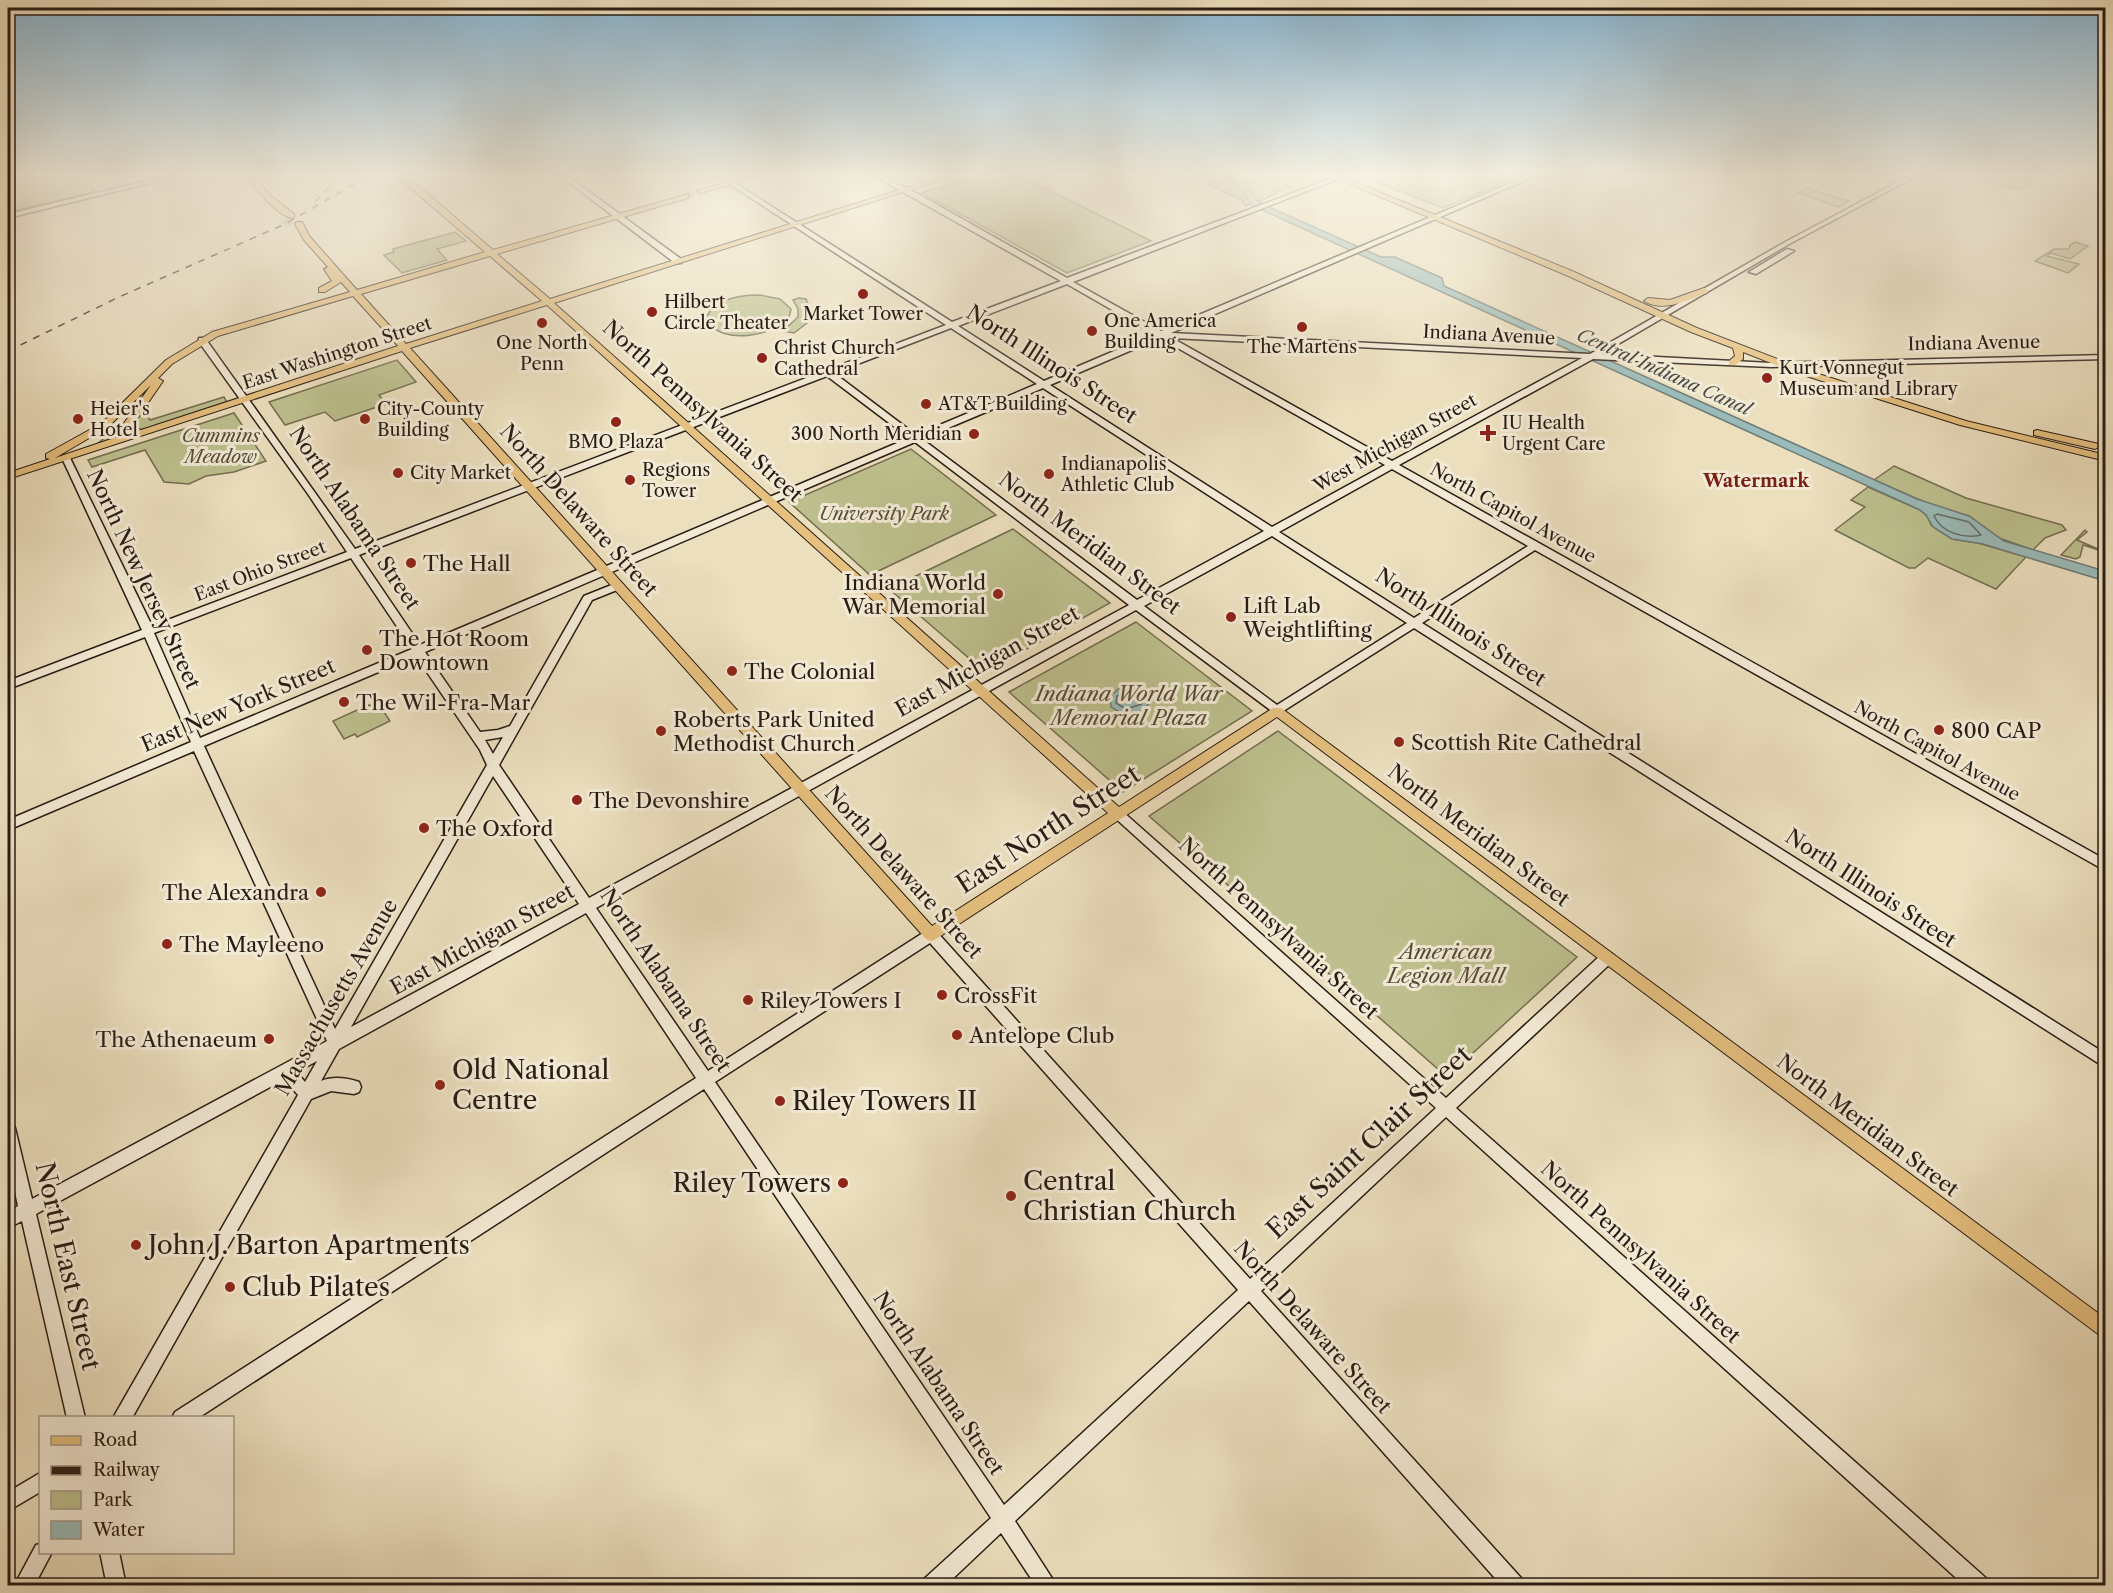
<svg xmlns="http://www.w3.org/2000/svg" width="2113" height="1593" viewBox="0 0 2113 1593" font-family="'Libre Caslon Text',serif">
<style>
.green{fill:#bdc08e;stroke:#736e51;stroke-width:1.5}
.water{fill:#9abbb9;stroke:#6d7b77;stroke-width:1.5}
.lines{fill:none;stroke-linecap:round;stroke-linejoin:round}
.shore{stroke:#626c66;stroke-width:1.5}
.primary-tunnel{stroke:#c5b89c;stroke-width:8;stroke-dasharray:8 4.5;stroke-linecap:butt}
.secondary-casing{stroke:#291c14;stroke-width:3}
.primary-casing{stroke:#291c14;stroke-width:2}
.secondary{fill:#f3ead5;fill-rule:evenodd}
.primary{fill:#e6c07f;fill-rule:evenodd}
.rail{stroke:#291c14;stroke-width:1.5;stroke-dasharray:7 7;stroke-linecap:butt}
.poi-dot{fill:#8f2418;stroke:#f3ead5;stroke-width:2}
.labels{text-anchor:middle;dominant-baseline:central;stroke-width:6;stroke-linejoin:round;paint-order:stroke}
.far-poi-label{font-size:18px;fill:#291c14;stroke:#f3ead5;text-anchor:start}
.far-street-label{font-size:18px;fill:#291c14;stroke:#f3ead5}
.far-water-label{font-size:18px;font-style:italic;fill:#4b4c46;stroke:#f3ead5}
.far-park-label{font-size:18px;font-style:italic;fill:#554d39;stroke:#f3ead5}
.far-neighbourhood-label{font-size:18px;font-weight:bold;fill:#7a1f14;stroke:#f3ead5}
.street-label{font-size:21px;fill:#291c14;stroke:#f3ead5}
.poi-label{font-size:21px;fill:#291c14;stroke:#f3ead5;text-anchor:start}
.park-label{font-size:21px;font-style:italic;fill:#554d39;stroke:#f3ead5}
.near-street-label{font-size:26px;fill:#291c14;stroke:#f3ead5}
.near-poi-label{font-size:26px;fill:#291c14;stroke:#f3ead5;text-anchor:start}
</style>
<rect width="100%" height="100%" fill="#ecdfbe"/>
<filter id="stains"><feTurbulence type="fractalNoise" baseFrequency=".00333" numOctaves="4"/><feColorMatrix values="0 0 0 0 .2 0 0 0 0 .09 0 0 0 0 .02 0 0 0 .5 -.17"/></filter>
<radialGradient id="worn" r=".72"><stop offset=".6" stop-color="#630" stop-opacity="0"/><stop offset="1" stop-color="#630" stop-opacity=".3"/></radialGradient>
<g class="green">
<path d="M22,174H83L95,192L8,212V177Z"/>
<path d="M982,174H1017L1151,241L1067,273L922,193Z"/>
<path d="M1225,174H1243H1236L1234,182L1243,191L1250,204L1246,206L1242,200L1208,184L1229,176Z"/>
<path d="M1287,174L1289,179L1282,183L1292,188L1282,191L1271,190L1277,193L1258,202L1245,184C1260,178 1273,183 1287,174Z"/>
<path d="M1355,174H1525L1443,208Z"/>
<path d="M1979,174L2000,175L1982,177L1992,181L2005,174L2035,180L2018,190L1974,177Z"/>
<path d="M1808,188L1813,190L1849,201L1838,207L1798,193Z"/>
<path d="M455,232L466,241L437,249L447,260L402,273L384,255L394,252L393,249Z"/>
<path d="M2075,242L2088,246L2070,259L2051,253L2047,256L2079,264L2068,273L2035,261L2054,249H2069L2070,245Z"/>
<path d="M760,295L780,299L791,309L789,318C771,336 728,344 709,324L707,316C716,298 742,295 760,295Z"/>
<path d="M799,298L806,299L812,313L807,323L794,333L783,331L798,317V309L793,300Z"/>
<path d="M397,360L416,382L379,395L386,404L335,421L325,412L285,425L269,402Z"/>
<path d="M224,397L228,404L93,447L120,426L134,423L144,411L150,420Z"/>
<path d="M234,413L266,461L234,472L206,476L189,484L164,482L145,450L92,467L88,460Z"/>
<path d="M911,449L996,515L870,575L789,502Z"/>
<path d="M1894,466L1966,498L2062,525L2066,530L2045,538L2033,550L1999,538L1969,516L1938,508L1874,480Z"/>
<path d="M1868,487L1920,510L1928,517L1931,525L1952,539L1978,543L2026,557L1996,589L1928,558L1915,568H1909L1835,530L1865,507L1851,500Z"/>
<path d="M1013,529L1110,603L985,672L889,589Z"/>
<path d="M2085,530L2087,532L2077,540L2105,552L2083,545L2080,557L2076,559L2061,555Z"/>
<path d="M1136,622L1252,711L1123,792L1009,692Z"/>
<path d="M368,705L380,706L390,721L357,737L355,734L344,739L333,721Z"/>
<path d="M1278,731L1577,957L1447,1077L1149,816Z"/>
</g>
<g class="water">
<path d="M1237,174H1287V177C1273,182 1258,178 1245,184L1258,202L1381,257H1395L1442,278L1444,286L1917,499L1969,516L2004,541L2105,571V581L1983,544L1952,539L1933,527L1926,515L1920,510L1251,205L1243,191L1230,180V176Z"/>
<path d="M1130,686L1144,691L1150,702L1142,712L1124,715L1111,707L1110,696L1121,687Z"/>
</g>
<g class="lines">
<g class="shore">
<path d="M1937,514L1969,522L1981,535C1964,539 1942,533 1934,516Z"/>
<path d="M1130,692L1140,696L1142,704L1126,709L1116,703L1117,696Z"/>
</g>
<g class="primary-tunnel">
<path d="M399,174L404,178"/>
<path d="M685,196L701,191"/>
<path d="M285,219L292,227"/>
</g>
<defs>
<g id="secondary">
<path d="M176,174H186L8,218V214Z"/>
<path d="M558,174H565L681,259V263H675Z"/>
<path d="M714,174H721L952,322L1061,281L871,174H878L918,194L1067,278L1343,174H1351L1073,282L1161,331L1532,174H1540L1171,333L1590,354L1787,241L1913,174H1920L1791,243L1601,354L1771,363L2106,355V359L1771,367L1593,359L1399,465L2106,860V871L1535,550L1422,623L2106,1054V1068L1414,628L1277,715L1136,610L596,908L708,1071L926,931L931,929L936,931L1250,1279L1436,1108L1114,817L1112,814L1114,811H1122L1446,1098L1602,954L1607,952L1612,954L1614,958L1612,962L1456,1108L1987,1579L1989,1586H1965L1446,1117L1261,1291L1522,1579L1524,1586H1502L1249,1301L1015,1521L1057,1586H1036L1001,1533L945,1586H922L924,1579L991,1518L704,1089L198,1418H172L175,1412L696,1078L586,913L339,1049L321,1081C333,1076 347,1078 359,1082L361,1087L359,1092L354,1094L331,1091L311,1099L132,1418H113L298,1095L291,1087L272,1086L36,1214L85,1418H67L22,1221L8,1228V1212L18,1206L8,1158V1121L13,1123L15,1128L32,1199L327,1041L194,751L8,830V820L191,742L145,637L8,689V681L142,630L62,458L66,455L70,458L152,626L347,552L308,494L199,342V338H205L355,549L946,325ZM1067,284L1154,334L1044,381L958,326ZM951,328L1037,384L916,435L834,373ZM1160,338L1385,465L1272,527L1050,385ZM1172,338L1582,358L1392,461ZM827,376L909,438L420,645L359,555ZM1043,388L1264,531L1137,600L922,439ZM915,442L1129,605L589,898L499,765L592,600L622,588V584H614L584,596L510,726L498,730L480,732L425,652ZM1392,469L1528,546L1414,618L1279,532ZM1272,536L1407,623L1277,705L1144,606ZM351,558L412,649L200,738L154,633ZM416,656L480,750L487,765L335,1029L204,746ZM503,737L493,754L485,740ZM493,776L579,904L351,1027ZM930,943L1238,1290L1004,1505L715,1082ZM317,1061L305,1082L300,1076L293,1074Z"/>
<path d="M1787,249L1794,251L1756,274L1749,272Z"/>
<path d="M40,1473V1492L8,1511V1492Z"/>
<path d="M40,1544V1552H52L34,1586H14L36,1545Z"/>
<path d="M100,1552H119L126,1586H107Z"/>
</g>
<g id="primary">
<path d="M246,174H252L271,196L294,214V218C278,218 253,186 246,174Z"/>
<path d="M756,174H767L701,193L697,191Z"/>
<path d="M950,174H960L554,303L1119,807L1273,708H1281L2106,1319V1340L1277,717L936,939L931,941L926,939L402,351L8,479V473L50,459L46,458V454L102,423L166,360L212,332L350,292L341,282L325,292H319V288L332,281L324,269L328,267L304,240L295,224L296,222H302L310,237L357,290L485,252L401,180V176H407L493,250L688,194V198L497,254L550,299ZM490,256L542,301L406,344L361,294ZM353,296L398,346L141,430L132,426L163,381L158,378L172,364L218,336ZM547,305L557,314L1108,813L932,926L410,348ZM151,385L122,426L129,433L55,458L108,427Z"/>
<path d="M1326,174H1335L1572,271L1697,328L1803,369L1966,421L2106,455V461L1960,425L1797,373L1743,352V359L1735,365H1729V361L1735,356L1733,348L1691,332L1566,275Z"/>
<path d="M1704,288L1708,291L1707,293C1688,300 1663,313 1644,301L1648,298L1670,300Z"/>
<path d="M2037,430L2099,444L2100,446L2095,449L2034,435V431Z"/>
</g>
</defs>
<use href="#secondary" class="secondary-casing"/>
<use href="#primary" class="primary-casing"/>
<use href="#secondary" class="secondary"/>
<use href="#primary" class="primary"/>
<g class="rail">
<path d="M315,202L329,187L330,174"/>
<path d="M8,351L119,297L285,224L372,174"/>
</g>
</g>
<linearGradient id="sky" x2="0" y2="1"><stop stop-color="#89b7d5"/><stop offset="0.44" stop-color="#f6f1e2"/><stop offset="1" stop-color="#f6f1e2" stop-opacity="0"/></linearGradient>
<rect width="2113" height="397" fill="url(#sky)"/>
<g class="poi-dot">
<circle cx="863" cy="294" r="6"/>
<circle cx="652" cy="312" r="6"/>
<circle cx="542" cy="323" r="6"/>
<circle cx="1302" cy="327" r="6"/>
<circle cx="1092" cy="331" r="6"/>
<circle cx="762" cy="358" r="6"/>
<circle cx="1767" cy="378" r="6"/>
<circle cx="926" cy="404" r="6"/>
<circle cx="78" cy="419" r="6"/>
<circle cx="365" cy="419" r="6"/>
<circle cx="616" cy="422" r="6"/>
<path d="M1485 424h6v6h6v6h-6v6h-6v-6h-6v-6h6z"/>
<circle cx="974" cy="434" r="6"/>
<circle cx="398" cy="473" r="6"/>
<circle cx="1049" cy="474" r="6"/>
<circle cx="630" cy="480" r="6"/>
<circle cx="411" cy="563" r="6"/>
<circle cx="998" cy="594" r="6"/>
<circle cx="1231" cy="617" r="6"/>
<circle cx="367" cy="650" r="6"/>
<circle cx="732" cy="671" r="6"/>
<circle cx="344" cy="702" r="6"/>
<circle cx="1939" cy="730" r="6"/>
<circle cx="661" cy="731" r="6"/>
<circle cx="1399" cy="742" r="6"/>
<circle cx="577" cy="800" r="6"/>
<circle cx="424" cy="828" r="6"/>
<circle cx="321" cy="892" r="6"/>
<circle cx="167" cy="944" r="6"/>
<circle cx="942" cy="995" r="6"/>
<circle cx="748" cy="1000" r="6"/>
<circle cx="957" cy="1035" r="6"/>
<circle cx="269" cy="1039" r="6"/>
<circle cx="440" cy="1085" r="6"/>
<circle cx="780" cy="1101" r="6"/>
<circle cx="843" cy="1183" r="6"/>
<circle cx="1011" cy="1196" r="6"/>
<circle cx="136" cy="1245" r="6"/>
<circle cx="230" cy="1287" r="6"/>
</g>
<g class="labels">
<g class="far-poi-label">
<text x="664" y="302">Hilbert<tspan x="664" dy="21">Circle Theater</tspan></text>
<text x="863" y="314" text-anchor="middle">Market Tower</text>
<text x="1104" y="321">One America<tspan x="1104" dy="21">Building</tspan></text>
<text x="542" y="343" text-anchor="middle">One North<tspan x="542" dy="21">Penn</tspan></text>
<text x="1302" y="347" text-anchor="middle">The Martens</text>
<text x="774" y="348">Christ Church<tspan x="774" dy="21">Cathedral</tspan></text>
<text x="1779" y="368">Kurt Vonnegut<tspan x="1779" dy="21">Museum and Library</tspan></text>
<text x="938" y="404">AT&amp;T Building</text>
<text x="90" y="409">Heier's<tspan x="90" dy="21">Hotel</tspan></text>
<text x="377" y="409">City-County<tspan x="377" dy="21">Building</tspan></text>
<text x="1502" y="423">IU Health<tspan x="1502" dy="21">Urgent Care</tspan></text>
<text x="962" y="434" text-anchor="end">300 North Meridian</text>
<text x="616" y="442" text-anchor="middle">BMO Plaza</text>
<text x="1061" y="464">Indianapolis<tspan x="1061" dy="21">Athletic Club</tspan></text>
<text x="642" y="470">Regions<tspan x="642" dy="21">Tower</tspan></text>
<text x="410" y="473">City Market</text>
</g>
<g class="far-street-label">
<text transform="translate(1489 335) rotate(3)">Indiana Avenue</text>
<text transform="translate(1974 343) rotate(-1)">Indiana Avenue</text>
<text transform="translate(337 353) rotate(-18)">East Washington Street</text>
<text transform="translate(1395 443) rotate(-29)">West Michigan Street</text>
<text transform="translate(1513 513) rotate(29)">North Capitol Avenue</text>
<text transform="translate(260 571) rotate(-21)">East Ohio Street</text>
<text transform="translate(1937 751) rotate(29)">North Capitol Avenue</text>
</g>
<g class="far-water-label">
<text transform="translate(1664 372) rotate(24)">Central Indiana Canal</text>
</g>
<g class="far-park-label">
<text x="221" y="436">Cummins<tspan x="221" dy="21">Meadow</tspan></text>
<text x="884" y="514">University Park</text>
</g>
<g class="far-neighbourhood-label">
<text x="1756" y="481">Watermark</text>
</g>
<g class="street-label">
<text transform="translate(1052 364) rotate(33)">North Illinois Street</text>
<text transform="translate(703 411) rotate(42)">North Pennsylvania Street</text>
<text transform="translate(579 510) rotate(48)">North Delaware Street</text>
<text transform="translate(355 518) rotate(56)">North Alabama Street</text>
<text transform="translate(1090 543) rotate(37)">North Meridian Street</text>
<text transform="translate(144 579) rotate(65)">North New Jersey Street</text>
<text transform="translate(1461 627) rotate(33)">North Illinois Street</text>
<text transform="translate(987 661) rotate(-29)">East Michigan Street</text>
<text transform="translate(238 705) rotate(-23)">East New York Street</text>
<text transform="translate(1479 835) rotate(37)">North Meridian Street</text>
<text transform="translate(904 872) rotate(48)">North Delaware Street</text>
<text transform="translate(1871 888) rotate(33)">North Illinois Street</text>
<text transform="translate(1279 928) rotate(42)">North Pennsylvania Street</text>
<text transform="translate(482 939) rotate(-29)">East Michigan Street</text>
<text transform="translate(666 980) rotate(56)">North Alabama Street</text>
<text transform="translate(336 997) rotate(-60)">Massachusetts Avenue</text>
<text transform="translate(1868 1125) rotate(37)">North Meridian Street</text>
<text transform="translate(1641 1252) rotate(42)">North Pennsylvania Street</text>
<text transform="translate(1313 1327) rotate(48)">North Delaware Street</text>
<text transform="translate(939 1383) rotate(56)">North Alabama Street</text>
</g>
<g class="poi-label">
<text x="423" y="563">The Hall</text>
<text x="986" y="582" text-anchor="end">Indiana World<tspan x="986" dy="24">War Memorial</tspan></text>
<text x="1243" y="605">Lift Lab<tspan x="1243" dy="24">Weightlifting</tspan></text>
<text x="379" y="638">The Hot Room<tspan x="379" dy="24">Downtown</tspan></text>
<text x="744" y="671">The Colonial</text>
<text x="356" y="702">The Wil-Fra-Mar</text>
<text x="673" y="719">Roberts Park United<tspan x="673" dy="24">Methodist Church</tspan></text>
<text x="1951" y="730">800 CAP</text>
<text x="1411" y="742">Scottish Rite Cathedral</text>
<text x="589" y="800">The Devonshire</text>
<text x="436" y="828">The Oxford</text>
<text x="309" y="892" text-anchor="end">The Alexandra</text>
<text x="179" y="944">The Mayleeno</text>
<text x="954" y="995">CrossFit</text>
<text x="760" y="1000">Riley Towers I</text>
<text x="969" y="1035">Antelope Club</text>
<text x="257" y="1039" text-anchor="end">The Athenaeum</text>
</g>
<g class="park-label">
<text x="1129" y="693">Indiana World War<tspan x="1129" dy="24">Memorial Plaza</tspan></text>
<text x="1446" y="951">American<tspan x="1446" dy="24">Legion Mall</tspan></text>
</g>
<g class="near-street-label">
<text transform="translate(1048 829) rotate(-33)">East North Street</text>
<text transform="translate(1369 1142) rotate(-43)">East Saint Clair Street</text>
<text transform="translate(68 1266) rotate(77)">North East Street</text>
</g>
<g class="near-poi-label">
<text x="452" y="1070">Old National<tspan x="452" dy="30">Centre</tspan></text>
<text x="792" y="1101">Riley Towers II</text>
<text x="1023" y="1181">Central<tspan x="1023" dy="30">Christian Church</tspan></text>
<text x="831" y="1183" text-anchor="end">Riley Towers</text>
<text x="148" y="1245">John J. Barton Apartments</text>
<text x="242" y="1287">Club Pilates</text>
</g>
</g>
<rect width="2113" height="1593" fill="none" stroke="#ecdfbe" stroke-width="30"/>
<rect x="9" y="9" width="2095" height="1575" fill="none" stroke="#291c14" stroke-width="3"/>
<rect x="15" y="15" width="2083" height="1563" fill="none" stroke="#291c14" stroke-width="1.5"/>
<rect x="39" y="1416" width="195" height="138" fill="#f3ead5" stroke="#a29888" stroke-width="1.5"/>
<rect x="51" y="1436" width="30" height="9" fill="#e6c07f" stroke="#a29888" stroke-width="1.5"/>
<text x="93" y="1446" font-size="18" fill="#291c14">Road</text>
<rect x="51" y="1466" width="30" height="9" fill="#291c14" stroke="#a29888" stroke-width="1.5"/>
<text x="93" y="1476" font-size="18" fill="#291c14">Railway</text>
<rect x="51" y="1491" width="30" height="18" fill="#bdc08e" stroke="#a29888" stroke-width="1.5"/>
<text x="93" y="1506" font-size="18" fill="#291c14">Park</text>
<rect x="51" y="1521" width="30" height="18" fill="#9abbb9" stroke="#a29888" stroke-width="1.5"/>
<text x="93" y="1536" font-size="18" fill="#291c14">Water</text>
<rect width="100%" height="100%" filter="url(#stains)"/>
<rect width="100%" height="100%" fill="url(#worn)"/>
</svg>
